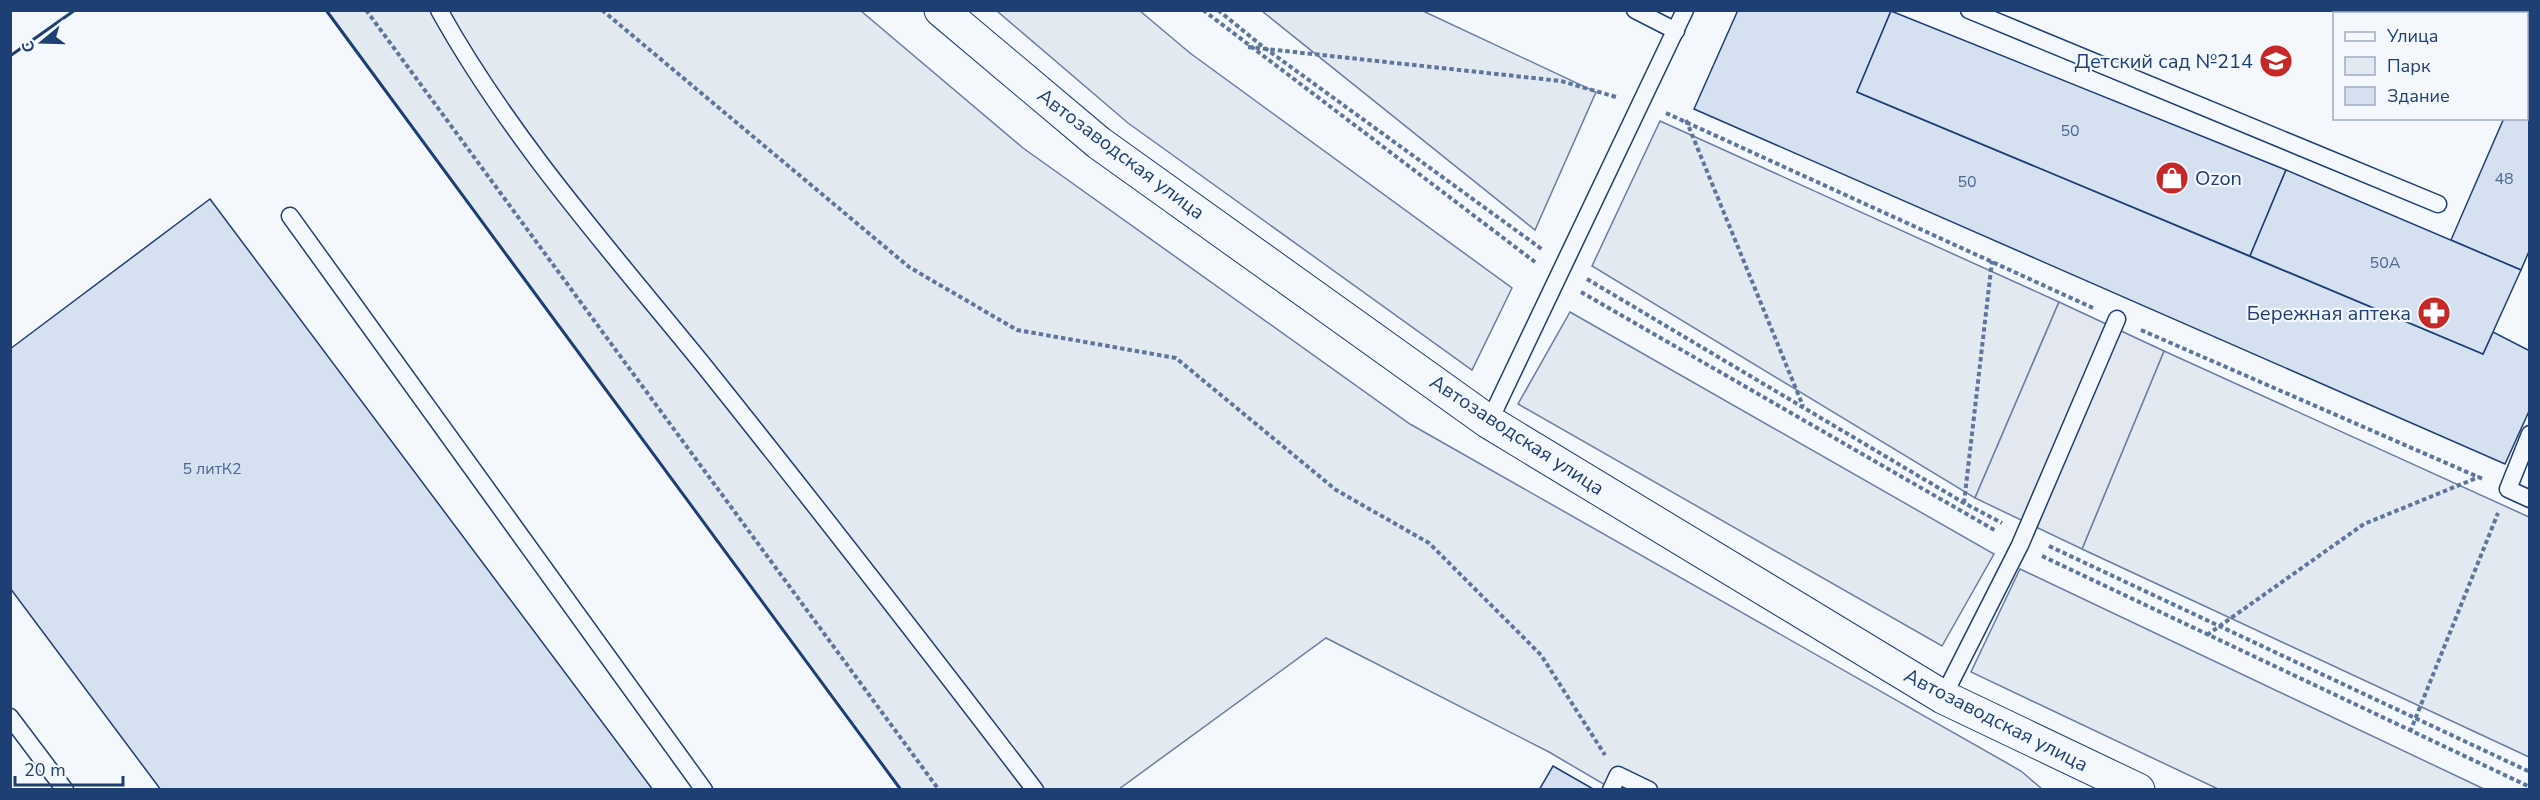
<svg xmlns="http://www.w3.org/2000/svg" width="2540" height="800" viewBox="0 0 2540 800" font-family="'Nunito Sans',sans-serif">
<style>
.green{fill:#e3e9f0;stroke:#687fa3;stroke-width:1.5}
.parking{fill:#e3e8f0;stroke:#687fa3;stroke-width:1.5}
.building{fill:#d5e0f0;stroke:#1d3f73;stroke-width:1.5}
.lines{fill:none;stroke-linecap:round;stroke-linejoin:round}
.service-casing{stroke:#1d3f73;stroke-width:19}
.secondary-casing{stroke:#1d3f73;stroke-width:35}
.path{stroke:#5e769c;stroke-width:4;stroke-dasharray:4.5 3;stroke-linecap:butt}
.service{stroke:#f4f7fb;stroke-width:16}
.secondary{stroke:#f4f7fb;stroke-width:33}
.wall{stroke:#1d3f73;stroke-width:3}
.labels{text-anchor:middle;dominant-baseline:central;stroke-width:4.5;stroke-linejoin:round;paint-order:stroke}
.number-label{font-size:16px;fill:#4b6792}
.poi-label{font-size:20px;fill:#1d3f73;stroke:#f4f7fb;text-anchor:end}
.street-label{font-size:20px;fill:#1d3f73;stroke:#f4f7fb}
</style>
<rect width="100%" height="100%" fill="#f4f7fb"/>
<g class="green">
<path d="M326,11H861L1023,148L1410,424L2021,771L2042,789H1612L1549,752L1326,638L1119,789H901Z"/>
<path d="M997,11H1140L1190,53L1512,288L1472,370L1128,123Z"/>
<path d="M1262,11H1423L1596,92L1535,230Z"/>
<path d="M1660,121L2059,302L1975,498L1592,266Z"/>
<path d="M1570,312L1994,554L1942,646L1518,404Z"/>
<path d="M2164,351L2529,517V757L2082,549Z"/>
<path d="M2020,569L2484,789H2218L1971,672Z"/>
</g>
<path class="parking" d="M2059,302L2164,351L2082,549L1975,498Z"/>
<g class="building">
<path d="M1738,10L1891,11L1857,92L2483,354L2493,332L2530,351V409L2505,464L1694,109Z"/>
<path d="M1891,11L2286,170L2250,256L1857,92Z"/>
<path d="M2530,58V249L2521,270L2451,240L2504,118H2526V65Z"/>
<path d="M2286,170L2521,270L2483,354L2250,256Z"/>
<path d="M210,199L653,790H161L10,588V349Z"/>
<path d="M1553,766L1595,790H1539Z"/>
</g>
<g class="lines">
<defs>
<g id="service">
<path d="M439,10C510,138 609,249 701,362C814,503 925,646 1035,790"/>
<path d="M1635,10L1676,31"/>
<path d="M1969,10L2438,204"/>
<path d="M290,216L704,790"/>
<path d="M1489,422L1685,10"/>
<path d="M2530,434L2508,489L2530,499"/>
<path d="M1943,697L2020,545L2117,319"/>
<path d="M10,717L65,790"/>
<path d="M1611,790L1618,775L1649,790"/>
</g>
<path id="secondary" d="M941,10L1099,143L1489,422L1943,697L2138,790"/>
</defs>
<use href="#service" class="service-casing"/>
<use href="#secondary" class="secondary-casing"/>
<g class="path">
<path d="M366,10L939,790"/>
<path d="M602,10L909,267L1017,330L1176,358L1336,490L1429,543L1541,655L1605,755"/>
<path d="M1203,10L1535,262"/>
<path d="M1218,10L1262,46L1543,250"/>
<path d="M1248,47L1561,81L1616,97"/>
<path d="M1666,113L2093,308"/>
<path d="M1686,120L1803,406"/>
<path d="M1587,279L1964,503L2002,523"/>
<path d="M1581,292L1996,531"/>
<path d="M2141,330L2483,479"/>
<path d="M1964,503L1992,261"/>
<path d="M2049,546L2530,772"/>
<path d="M2042,556L2530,787"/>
<path d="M2207,635L2364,524L2479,477"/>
<path d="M2410,732L2498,513"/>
</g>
<use href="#service" class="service"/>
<use href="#secondary" class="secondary"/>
<g class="wall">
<path d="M326,10L901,790"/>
<path d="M10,56L75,10"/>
</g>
</g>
<defs>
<symbol id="school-disc" viewBox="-11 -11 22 22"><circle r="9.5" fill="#c62828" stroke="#f4f7fb"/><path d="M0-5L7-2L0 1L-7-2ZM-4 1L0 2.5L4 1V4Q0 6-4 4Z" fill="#fff"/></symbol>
<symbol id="shop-disc" viewBox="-11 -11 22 22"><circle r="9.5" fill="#c62828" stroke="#f4f7fb"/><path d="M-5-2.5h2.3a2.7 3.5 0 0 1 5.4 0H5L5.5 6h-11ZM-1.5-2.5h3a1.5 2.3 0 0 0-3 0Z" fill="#fff"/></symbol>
<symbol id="pharmacy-disc" viewBox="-11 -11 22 22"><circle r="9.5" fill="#c62828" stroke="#f4f7fb"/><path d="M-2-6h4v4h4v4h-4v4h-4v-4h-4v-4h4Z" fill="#fff"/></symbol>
</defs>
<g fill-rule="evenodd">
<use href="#school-disc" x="2257" y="42" width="38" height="38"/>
<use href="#shop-disc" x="2153" y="159" width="38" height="38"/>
<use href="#pharmacy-disc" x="2415" y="294" width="38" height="38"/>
</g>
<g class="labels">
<g class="number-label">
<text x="2070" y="131">50</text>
<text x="2504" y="179">48</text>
<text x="1967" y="182">50</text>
<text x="2385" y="263">50А</text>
<text x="212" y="469">5 литК2</text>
</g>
<g class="poi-label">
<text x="2253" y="61">Детский сад №214</text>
<text x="2195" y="178" text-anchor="start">Ozon</text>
<text x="2411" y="313">Бережная аптека</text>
</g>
<g class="street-label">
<text transform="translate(1121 154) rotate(37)">Автозаводская улица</text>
<text transform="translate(1517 435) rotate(33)">Автозаводская улица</text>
<text transform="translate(1996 720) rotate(27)">Автозаводская улица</text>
</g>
</g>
<rect width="2540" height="800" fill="none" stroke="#1d3f73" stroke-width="24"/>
<rect x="2333" y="12" width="195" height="108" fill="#f4f7fb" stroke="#9eadc5" stroke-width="1.5"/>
<rect x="2345" y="32" width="30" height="9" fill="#f4f7fb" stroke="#9eadc5" stroke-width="1.5"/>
<text x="2387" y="42" font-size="18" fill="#1d3f73">Улица</text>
<rect x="2345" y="57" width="30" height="18" fill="#e3e9f0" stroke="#9eadc5" stroke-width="1.5"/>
<text x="2387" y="72" font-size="18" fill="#1d3f73">Парк</text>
<rect x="2345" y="87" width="30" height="18" fill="#d5e0f0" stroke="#9eadc5" stroke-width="1.5"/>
<text x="2387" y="102" font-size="18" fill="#1d3f73">Здание</text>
<g transform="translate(42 42) rotate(251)" stroke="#f4f7fb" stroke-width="4.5" paint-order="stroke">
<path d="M0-4.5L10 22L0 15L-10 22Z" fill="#1d3f73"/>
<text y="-9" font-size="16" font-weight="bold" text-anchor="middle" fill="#1d3f73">С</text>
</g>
<path d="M15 776v9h108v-9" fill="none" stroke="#1d3f73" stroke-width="3"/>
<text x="24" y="776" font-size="18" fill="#1d3f73" stroke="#f4f7fb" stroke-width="4.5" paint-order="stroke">20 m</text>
</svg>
